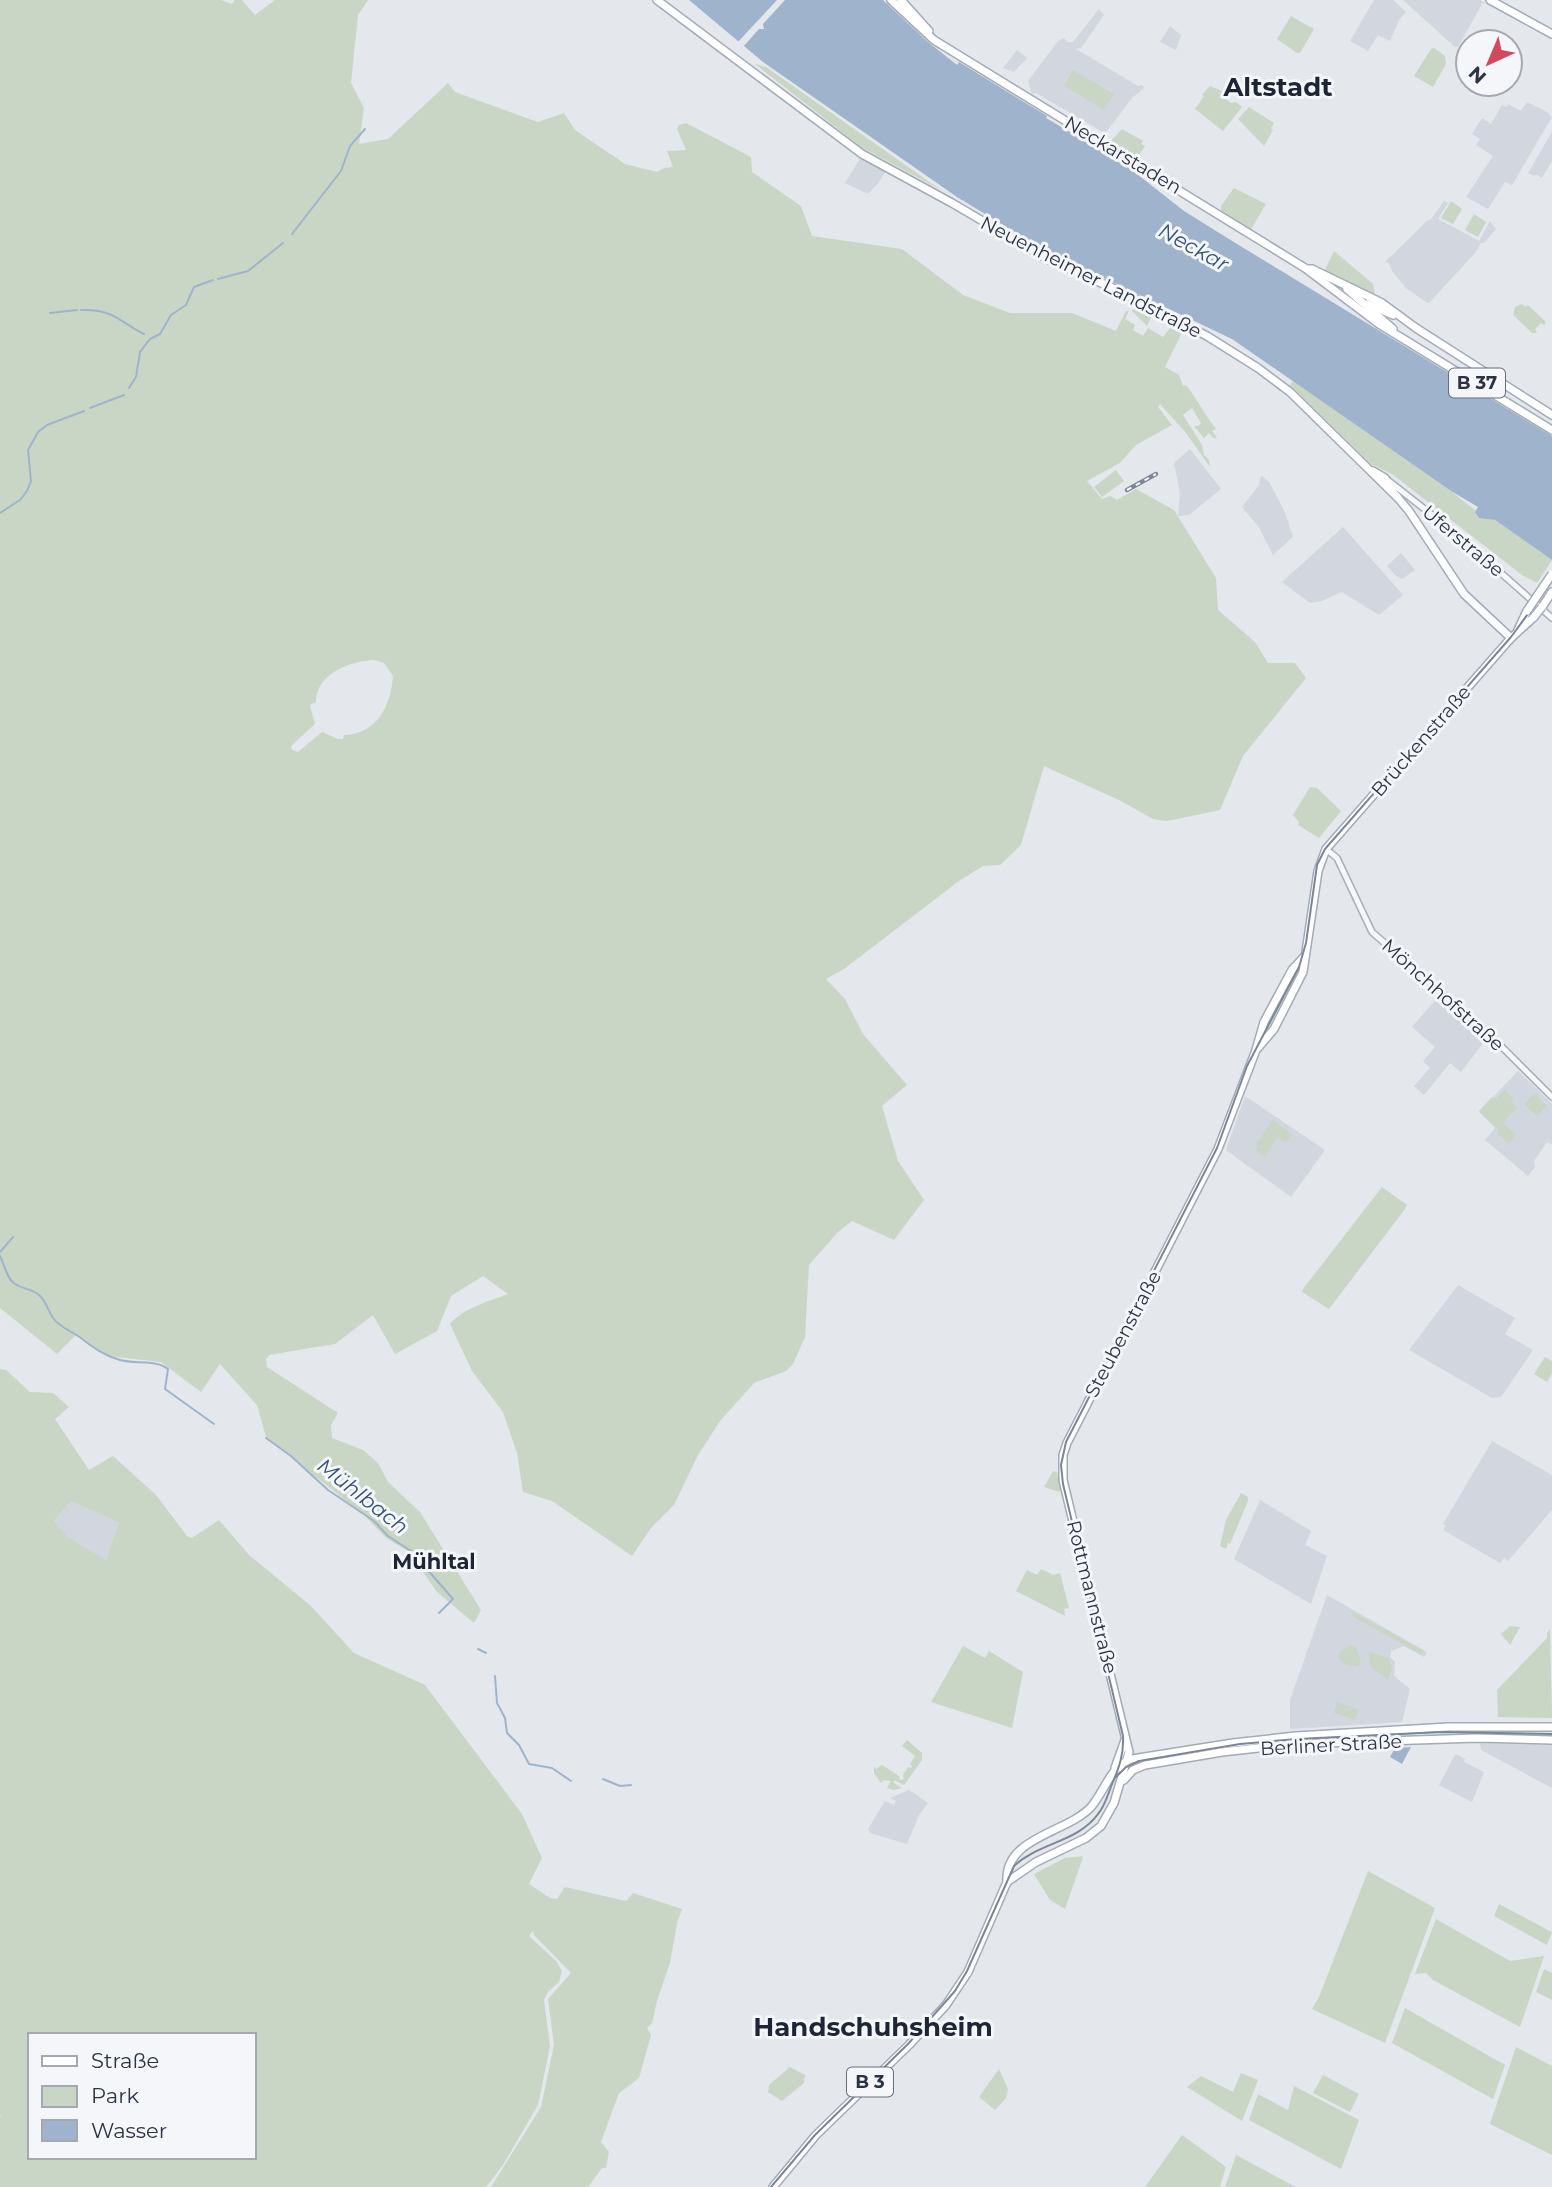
<svg xmlns="http://www.w3.org/2000/svg" width="1552" height="2187" viewBox="0 0 1552 2187" font-family="Montserrat,sans-serif">
<style>
.built{fill:#d2d6de}
.green{fill:#c9d6c5;fill-rule:evenodd}
.water{fill:#9fb4cc}
.pier{fill:#e4e7ec}
.lines{fill:none;stroke-linecap:round;stroke-linejoin:round}
.stream{stroke:#9fb4cc;stroke-width:2}
.minor-casing{stroke:#a9aeb7;stroke-width:8}
.major-casing{stroke:#a3abb8;stroke-width:10}
.minor{stroke:#f7f8fa;stroke-width:5}
.major{stroke:#fff;stroke-width:7}
.tram{stroke:#7d8696;stroke-width:2}
.rail-casing{stroke:#7d8696;stroke-width:4.5}
.rail{stroke:#f4f6f9;stroke-width:2;stroke-dasharray:5;stroke-linecap:butt}
.major-bridge-casing{stroke:#a3abb8;stroke-width:10;stroke-linecap:butt}
.major-bridge{stroke:#fff;stroke-width:7}
.labels{text-anchor:middle;dominant-baseline:central;stroke-width:6;stroke-linejoin:round;paint-order:stroke}
.shield{fill:#f4f6f9;stroke:#676e7b;stroke-width:2}
.shield-label{font-size:18px;font-weight:bold;fill:#2b3445}
.street-label{font-size:19px;fill:#2b3445;stroke:#f4f6f9}
.water-label{font-size:21px;font-style:italic;fill:#34527a;stroke:#f4f6f9}
.neighbourhood-label{font-size:21px;font-weight:bold;fill:#1d2536;stroke:#f4f6f9}
.district-label{font-size:26px;font-weight:bold;fill:#1d2536;stroke:#f4f6f9}
</style>
<rect width="100%" height="100%" fill="#e4e7ec"/>
<g class="built">
<path d="M1374,0H1393L1406,12L1399,20L1390,41L1378,35L1368,51L1350,41Z"/>
<path d="M1403,0H1480L1483,2L1458,47H1455Z"/>
<path d="M1099,9L1104,15L1081,48L1076,49L1138,86L1142,85L1144,88L1132,98L1104,135L1101,131L1036,93L1032,94L1028,81L1058,41L1064,38L1067,42H1073Z"/>
<path d="M1170,26L1181,35L1176,50L1160,42Z"/>
<path d="M1017,50L1027,58L1014,72L1003,68Z"/>
<path d="M1527,102L1547,112L1552,117L1512,185L1505,182L1488,209L1466,197L1493,156L1476,145L1480,139L1472,134L1482,118L1491,124L1502,105L1506,107L1508,104L1521,111Z"/>
<path d="M1552,132V161L1542,178L1536,174L1535,176L1528,173Z"/>
<path d="M861,157L886,171L879,182L868,194L845,183Z"/>
<path d="M1444,201L1448,203L1438,219L1479,241L1490,221L1496,229L1484,243H1481L1475,253L1429,303L1426,302L1406,288L1392,271L1389,263L1385,262L1428,220L1430,221Z"/>
<path d="M1190,449L1221,489L1189,515L1178,516L1180,493L1174,463Z"/>
<path d="M1261,475L1269,482L1284,510L1293,537L1273,555L1258,526L1242,507L1259,485Z"/>
<path d="M1343,527L1403,595L1379,615L1342,592L1322,601L1310,603L1282,582Z"/>
<path d="M1401,553L1415,570L1402,579L1396,576L1387,566Z"/>
<path d="M1439,996L1487,1038L1461,1072L1450,1063L1424,1095L1414,1086L1430,1068L1423,1061L1435,1047L1412,1027Z"/>
<path d="M1518,1071L1552,1104V1144L1547,1142L1534,1161L1535,1167L1528,1176L1485,1140L1495,1128L1479,1112Z"/>
<path d="M1245,1096L1325,1150L1291,1197L1226,1150Z"/>
<path d="M1458,1285L1515,1318L1505,1334L1533,1350L1501,1397L1492,1398L1409,1350Z"/>
<path d="M1492,1441L1552,1475V1510L1508,1561L1504,1558L1500,1563L1443,1530L1446,1526L1443,1524Z"/>
<path d="M1260,1500L1311,1531L1305,1545L1327,1556L1311,1604L1234,1559Z"/>
<path d="M71,1501L119,1523L106,1561L68,1537L54,1521Z"/>
<path d="M1327,1595L1427,1652L1424,1657L1404,1646L1391,1651L1390,1657L1395,1662L1394,1676L1410,1689L1402,1722L1290,1729V1700Z"/>
<path d="M1480,1743L1552,1745V1788L1481,1750Z"/>
<path d="M1455,1755H1458L1465,1759L1464,1762L1484,1772L1472,1802L1439,1785Z"/>
<path d="M909,1790L928,1803L919,1815L907,1844L870,1833L868,1829L885,1801L894,1805L896,1801L890,1798Z"/>
</g>
<g class="green">
<path d="M0,0H221L232,4L235,0H242L255,15L275,0H368L358,15L351,83L364,108L359,144L388,139L448,83L455,92L538,122L564,113L575,130L625,164L657,172L664,168L673,167L667,151L686,150L677,129L679,125L686,123L751,157L752,172L801,206L812,236L902,249L963,295L1010,313H1072L1116,331L1126,311H1129L1125,319L1135,325L1133,330L1143,336L1148,328L1163,337L1173,324L1184,329L1165,367L1179,375L1183,386L1186,385C1198,400 1204,414 1216,429L1212,431L1217,438H1214L1209,433L1204,438L1194,426H1198L1201,423L1192,408L1183,415L1202,445L1204,455L1209,460L1210,467L1186,433L1160,404L1158,407L1172,425L1136,445L1120,463L1087,481L1102,499L1110,496L1117,500L1136,489L1174,510L1216,578L1218,610L1255,642L1268,663H1295L1306,678L1243,756L1220,810L1167,821L1153,819L1121,801L1044,766L1021,845L1000,865L983,866L959,881L844,969L826,979L845,999L863,1034L907,1085L882,1106L898,1161L924,1200L894,1240L852,1221L838,1232L809,1265L805,1337L793,1364L786,1371L754,1383L720,1421L698,1455L674,1505L651,1528L632,1556L552,1501L523,1492L517,1453L503,1412L472,1371L450,1324C463,1308 490,1301 508,1294L483,1276L451,1296L437,1331L395,1354L373,1315L335,1344L269,1355L266,1359L267,1367L338,1413L331,1425L332,1438L363,1450L378,1463L388,1482L420,1512L481,1610L474,1623L437,1592L408,1551L386,1538L365,1516L266,1437L257,1405L220,1364L201,1392L161,1362L108,1356L76,1335L57,1354L0,1308ZM374,660L384,663L393,676C391,706 377,734 344,735L343,739H338L322,732L298,752L292,750L291,746L315,724L310,705L316,702C316,673 351,661 374,660Z"/>
<path d="M1291,16L1314,29L1300,53H1297L1277,39Z"/>
<path d="M1434,48L1445,56L1446,64L1433,87L1414,76L1431,49Z"/>
<path d="M755,64L766,67L941,190L861,147Z"/>
<path d="M1073,70L1114,94L1104,110L1064,86Z"/>
<path d="M1210,86L1226,93L1223,97L1231,103L1236,102L1242,107L1223,131L1195,109L1204,96L1202,95Z"/>
<path d="M1249,107L1274,123L1271,128L1273,130L1264,146L1238,119Z"/>
<path d="M1122,129L1143,141L1141,144L1145,146L1138,157L1134,155L1133,158L1109,143Z"/>
<path d="M1234,188L1266,204L1250,231L1221,210V206Z"/>
<path d="M1451,201L1462,209L1453,224L1441,218Z"/>
<path d="M1474,214L1486,222L1478,237L1465,230Z"/>
<path d="M1334,251L1373,284L1375,295L1324,272Z"/>
<path d="M1137,304L1153,313L1147,326L1132,311Z"/>
<path d="M1522,304L1526,307L1528,305L1546,322L1544,325L1541,323L1535,329L1537,333H1532L1513,315L1515,307Z"/>
<path d="M1293,381L1451,491L1475,510V512L1495,520L1552,560L1537,583L1522,575L1392,474L1371,464L1290,385Z"/>
<path d="M1116,470L1124,481L1102,497L1094,487Z"/>
<path d="M1310,787L1317,788L1341,811L1319,838L1298,825L1299,822L1293,815Z"/>
<path d="M1504,1090L1514,1099L1511,1102L1517,1108L1503,1123L1516,1135L1509,1144L1498,1134V1129L1479,1111L1492,1097L1496,1099Z"/>
<path d="M1535,1093L1547,1106L1537,1116L1524,1104Z"/>
<path d="M1273,1119L1292,1135L1286,1143L1277,1138L1265,1157L1256,1150L1258,1147L1256,1145Z"/>
<path d="M1382,1187L1407,1205L1405,1209L1329,1309L1302,1292L1303,1289Z"/>
<path d="M1545,1357L1552,1361V1373L1547,1382L1534,1374Z"/>
<path d="M0,1369L6,1370L30,1392L53,1393L69,1407L55,1419L89,1470L113,1456L156,1495L187,1536L192,1538L219,1520L249,1555L311,1606L354,1653L425,1685L522,1814L542,1858L529,1884L550,1898L557,1899L565,1887L626,1901L633,1893L682,1909L677,1923L670,1963L657,2001L652,2023L647,2028L651,2035L639,2078L619,2093L601,2142L609,2152L606,2168H602L588,2187H491L541,2107L554,2045L548,1999L571,1973L534,1935L533,1931L529,1936L556,1961L562,1971L559,1982L548,1992L544,2000L550,2046L538,2105L503,2165L486,2187H0V2116L2,2117L0,2115ZM71,1501L119,1523L106,1560L68,1537L54,1521ZM30,2035H254V2157H30Z"/>
<path d="M1053,1471L1057,1472L1061,1490L1059,1492L1044,1487Z"/>
<path d="M1241,1493L1248,1497V1501L1230,1544L1228,1543L1226,1549L1220,1546L1226,1520Z"/>
<path d="M1041,1569L1053,1575L1060,1573L1069,1608L1064,1609L1065,1616L1016,1591L1027,1570L1037,1575Z"/>
<path d="M1353,1612L1424,1651L1422,1655L1352,1616Z"/>
<path d="M1510,1626L1520,1627L1510,1645L1501,1634Z"/>
<path d="M1550,1629L1552,1718L1498,1717L1497,1690L1547,1638V1633Z"/>
<path d="M1351,1645L1356,1648L1361,1661L1358,1666L1346,1665L1338,1658L1340,1652Z"/>
<path d="M963,1646L985,1658L989,1651L1023,1672L1012,1728L931,1702Z"/>
<path d="M1369,1652L1388,1658L1392,1667L1388,1680L1370,1666Z"/>
<path d="M1337,1702L1359,1710L1355,1720L1334,1713Z"/>
<path d="M907,1740L922,1753V1760L904,1785L894,1780V1783L902,1788L893,1790L887,1788L891,1781L883,1780L881,1783L874,1773V1767L876,1769L882,1765L899,1776L900,1780L904,1779L903,1775L908,1767L911,1768L912,1766L910,1764L915,1756L902,1746Z"/>
<path d="M1083,1856L1082,1860L1065,1909L1050,1900L1034,1874L1065,1858Z"/>
<path d="M1368,1871L1435,1908L1385,2043L1312,2009L1319,1997Z"/>
<path d="M1499,1904L1552,1932L1547,1945L1494,1916Z"/>
<path d="M1436,1919L1510,1961L1544,1956L1520,2027L1433,1980L1426,1973L1415,1974Z"/>
<path d="M1544,1969L1552,1973V2000L1536,1992Z"/>
<path d="M1405,2008L1505,2065L1493,2099L1392,2043Z"/>
<path d="M1516,2047L1552,2066V2155L1490,2124Z"/>
<path d="M790,2067L805,2075L804,2083L782,2101L768,2092L769,2085Z"/>
<path d="M999,2069L1008,2089L1006,2098L995,2110L979,2097Z"/>
<path d="M1241,2073L1258,2080L1242,2121L1187,2087L1201,2076L1233,2092Z"/>
<path d="M1323,2075L1359,2094L1350,2112L1313,2093Z"/>
<path d="M1294,2086L1359,2120L1341,2169L1249,2120L1258,2094L1288,2110Z"/>
<path d="M1182,2135L1226,2167L1220,2187H1145Z"/>
<path d="M1236,2155L1296,2187H1225Z"/>
</g>
<g class="water">
<path d="M689,0H883L928,42L957,65L959,62L1047,116L1046,118L1123,163L1184,211L1237,244L1552,436V560L1495,520L1479,518L1475,512L1478,507L1451,491L1232,339L1043,249L957,197L763,62Z"/>
<path d="M1411,1747L1402,1764L1390,1757L1395,1748Z"/>
</g>
<path class="pier" d="M777,0H785L763,24L764,29H759L742,48L737,43Z"/>
<g class="lines">
<g class="stream">
<path d="M292,234L341,171L350,146L365,129"/>
<path d="M218,279L248,271L283,243"/>
<path d="M81,310C114,309 118,321 144,334"/>
<path d="M50,313L77,310"/>
<path d="M129,388L136,377L140,352L150,339L160,334L171,315L186,305L194,287L213,280"/>
<path d="M90,408L124,395"/>
<path d="M0,513L20,500L27,491L31,481L28,450L38,432L47,425L84,411"/>
<path d="M0,1252L13,1237"/>
<path d="M0,1256C4,1264 7,1279 15,1284C23,1289 32,1289 39,1295C47,1302 48,1311 53,1318C60,1327 67,1329 75,1334C90,1344 98,1353 117,1359C132,1365 157,1359 168,1369L165,1389L214,1424"/>
<path d="M266,1438L291,1456L328,1490L374,1521L388,1536L411,1551L453,1599L439,1613"/>
<path d="M478,1649L486,1653"/>
<path d="M495,1676L497,1703L505,1718L507,1733L519,1745L529,1764L552,1768L571,1781"/>
<path d="M603,1779L620,1786L631,1785"/>
</g>
<defs>
<g id="minor">
<path d="M1385,478L1459,536L1552,618"/>
<path d="M1326,849L1337,858L1372,932L1491,1036L1552,1097"/>
</g>
<g id="major">
<path d="M657,0L862,154L952,203L1049,260L1124,293L1207,336L1258,368L1290,392L1397,497"/>
<path d="M891,0L934,40L1305,268L1379,324L1552,430"/>
<path d="M901,0L929,31"/>
<path d="M1490,0L1552,34"/>
<path d="M1307,269H1312L1382,303L1416,328L1552,415"/>
<path d="M1347,289L1393,329"/>
<path d="M1368,304L1393,315"/>
<path d="M1373,471L1385,478L1389,487L1409,511L1464,594L1511,638"/>
<path d="M1542,607L1552,592"/>
<path d="M1518,630L1527,611"/>
<path d="M1257,1049L1274,1029L1303,972L1318,871L1326,849L1511,638L1534,617"/>
<path d="M1115,1768L1125,1740"/>
<path d="M1124,1780L1133,1770L1145,1765L1222,1752L1293,1744L1477,1738L1552,1740"/>
<path d="M1007,1882L1036,1862L1086,1838L1101,1826L1114,1803L1129,1752L1063,1480V1455L1067,1443L1218,1149L1256,1050L1264,1022L1292,970L1305,956"/>
<path d="M773,2187L816,2135L909,2045L946,2005L968,1972L1007,1882C1004,1837 1067,1833 1091,1807C1105,1791 1110,1766 1132,1759L1233,1743L1296,1736L1448,1727H1552"/>
</g>
</defs>
<use href="#minor" class="minor-casing"/>
<use href="#major" class="major-casing"/>
<use href="#minor" class="minor"/>
<use href="#major" class="major"/>
<g class="tram">
<path d="M1116,1777L1126,1767L1139,1761L1240,1744L1297,1739L1441,1732L1552,1734"/>
<path d="M771,2187L815,2135L908,2044L955,1991L967,1971L1014,1866C1038,1843 1078,1842 1098,1814C1105,1806 1108,1794 1112,1784C1119,1768 1124,1754 1123,1736L1063,1484L1061,1465L1066,1442L1217,1148L1247,1066L1299,967L1306,943L1317,865L1325,849L1511,637L1552,581"/>
</g>
<defs>
<path id="rail" d="M1127,490L1156,474"/>
</defs>
<use href="#rail" class="rail-casing"/>
<use href="#rail" class="rail"/>
<defs>
<g id="major-bridge">
<path d="M1527,611L1552,574"/>
<path d="M1534,617L1542,607"/>
</g>
</defs>
<use href="#major-bridge" class="major-bridge-casing"/>
<use href="#major-bridge" class="major-bridge"/>
</g>
<g class="labels">
<g class="shield">
<rect x="1449" y="368.5" width="56" height="29" rx="5"/>
<rect x="847" y="2067.5" width="46" height="29" rx="5"/>
</g>
<g class="shield-label">
<text x="1477" y="383">B 37</text>
<text x="870" y="2082">B 3</text>
</g>
<g class="street-label">
<text transform="translate(1123 155) rotate(31)">Neckarstaden</text>
<text transform="translate(1091 277) rotate(27)">Neuenheimer Landstraße</text>
<text transform="translate(1463 541) rotate(40)">Uferstraße</text>
<text transform="translate(1421 741) rotate(-49)">Brückenstraße</text>
<text transform="translate(1443 995) rotate(42)">Mönchhofstraße</text>
<text transform="translate(1123 1334) rotate(-62)">Steubenstraße</text>
<text transform="translate(1092 1597) rotate(76)">Rottmannstraße</text>
<text transform="translate(1331 1745) rotate(-3)">Berliner Straße</text>
</g>
<g class="water-label">
<text transform="translate(1194 247) rotate(29)">Neckar</text>
<text transform="translate(363 1496) rotate(38)">Mühlbach</text>
</g>
<g class="neighbourhood-label">
<text x="434" y="1561">Mühltal</text>
</g>
<g class="district-label">
<text x="1278" y="87">Altstadt</text>
<text x="873" y="2027">Handschuhsheim</text>
</g>
</g>
<rect x="28" y="2033" width="228" height="126" fill="#f4f6f9" stroke="#a4a8b1" stroke-width="2"/>
<rect x="42" y="2056" width="35" height="10" fill="#ffffff" stroke="#a4a8b1" stroke-width="2"/>
<text x="91" y="2068" font-size="21" fill="#2b3445">Straße</text>
<rect x="42" y="2086" width="35" height="21" fill="#c9d6c5" stroke="#a4a8b1" stroke-width="2"/>
<text x="91" y="2103" font-size="21" fill="#2b3445">Park</text>
<rect x="42" y="2120" width="35" height="21" fill="#9fb4cc" stroke="#a4a8b1" stroke-width="2"/>
<text x="91" y="2138" font-size="21" fill="#2b3445">Wasser</text>
<g transform="translate(1489 63) rotate(224)"><circle r="33" fill="#f4f6f9" stroke="#a4a8b1" stroke-width="2"/>
<path d="M0-5L12 26L0 18L-12 26Z" fill="#d1495b"/>
<text y="-10" font-size="19" font-weight="bold" text-anchor="middle" fill="#2b3445">N</text>
</g>
</svg>
